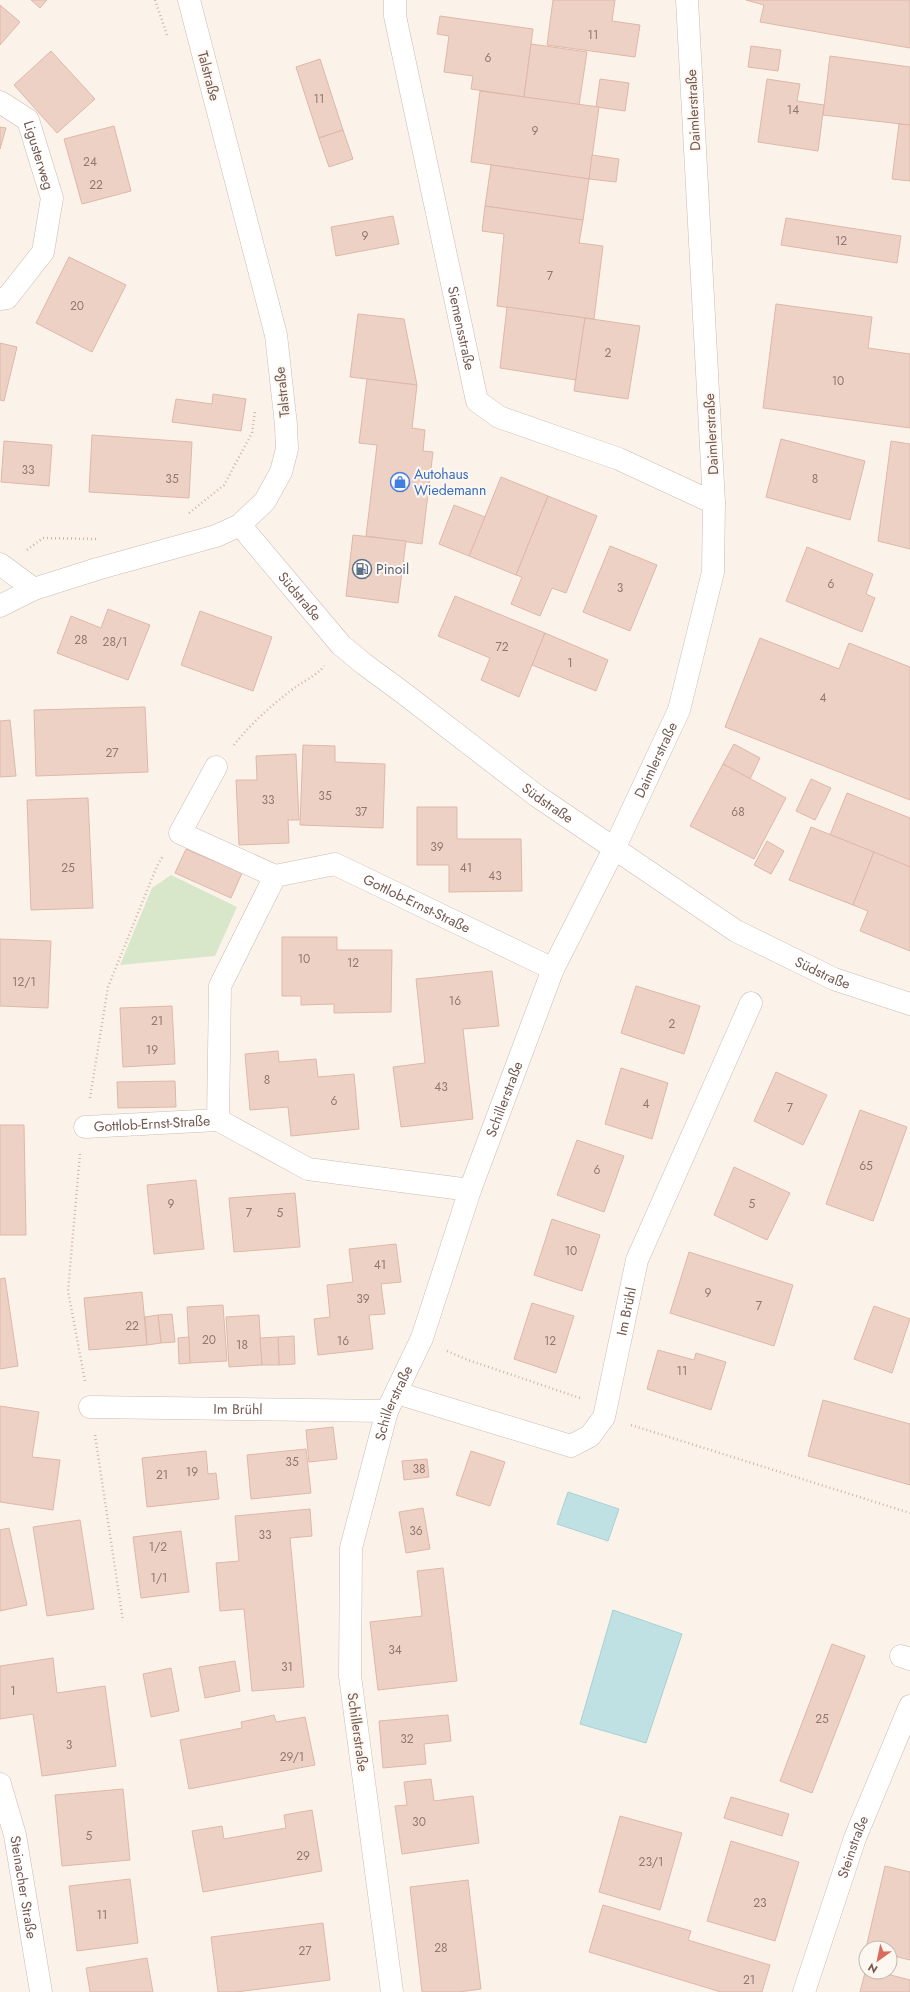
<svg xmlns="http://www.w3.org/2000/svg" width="910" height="1992" viewBox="0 0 910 1992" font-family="Jost,sans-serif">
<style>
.green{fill:#d8e7ca}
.water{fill:#c0e1e3;stroke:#a7d1d4}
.building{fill:#eed1c5;stroke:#dfb7a7}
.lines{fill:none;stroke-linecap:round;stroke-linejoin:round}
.minor-casing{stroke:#ccbbb1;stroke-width:23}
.path{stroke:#d3b4a7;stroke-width:2.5;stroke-dasharray:1 3;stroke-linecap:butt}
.minor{stroke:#fff;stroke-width:22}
.labels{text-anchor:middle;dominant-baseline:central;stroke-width:4;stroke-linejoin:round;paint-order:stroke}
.number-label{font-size:12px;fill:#92776d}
.street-label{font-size:14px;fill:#735950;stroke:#fdf7f1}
.shop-label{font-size:14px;fill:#366cbe;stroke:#fdf7f1;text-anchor:start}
.service-label{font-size:14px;fill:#4e5e75;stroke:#fdf7f1;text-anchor:start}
</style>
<rect width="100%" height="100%" fill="#fbf3ea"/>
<path class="green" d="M171,875L237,907L215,956L120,965L152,888Z"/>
<g class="water">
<path d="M568,1492L619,1509L608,1541L557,1524Z"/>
<path d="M613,1610L682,1634L646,1743L580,1724Z"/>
</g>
<g class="building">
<path d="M31,0H47L40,8Z"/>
<path d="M553,0H615L612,21L640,25L635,57L547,45Z"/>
<path d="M746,0H910V48L760,22L764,5Z"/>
<path d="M0,5L20,22L0,45Z"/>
<path d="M440,16L533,29L524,97L471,89L473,76L444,72L449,36L437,34Z"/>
<path d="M531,44L587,52L579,105L524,97Z"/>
<path d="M751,46L781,50L778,71L748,67Z"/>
<path d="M51,51L95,99L57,133L14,85Z"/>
<path d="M830,56L910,67V125L823,115Z"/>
<path d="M320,59L343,130L319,138L296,67Z"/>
<path d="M600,79L629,83L625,111L596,107Z"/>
<path d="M767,79L800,84L797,101L824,105L818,151L758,142Z"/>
<path d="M480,91L599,107L589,179L471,162Z"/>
<path d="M899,124L910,125V181L892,179Z"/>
<path d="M114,126L131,191L82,204L64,139Z"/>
<path d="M0,127L6,128L0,149Z"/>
<path d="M343,130L353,159L329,167L319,138Z"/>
<path d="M592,155L619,159L616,182L589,179Z"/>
<path d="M491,165L589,179L583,220L485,206Z"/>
<path d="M485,206L583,220L579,243L603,246L594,319L497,306L504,234L482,231Z"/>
<path d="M393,216L399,244L336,256L331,227Z"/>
<path d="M786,218L901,236L897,263L781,245Z"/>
<path d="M69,257L126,285L92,352L36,323Z"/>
<path d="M776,304L872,317L868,348L910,354V428L763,408Z"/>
<path d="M507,307L585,318L576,380L500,368Z"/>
<path d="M358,314L404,319L417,385L350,377Z"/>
<path d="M585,318L640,326L628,399L574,391Z"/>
<path d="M0,343L17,347L4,401L0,400Z"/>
<path d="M367,379L417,385L412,428L425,430L423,451L433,452L422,544L366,536L377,445L359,443Z"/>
<path d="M213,394L246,399L241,431L172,422L176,399L212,404Z"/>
<path d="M92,435L192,442L189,498L89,492Z"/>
<path d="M781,439L865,461L850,520L766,497Z"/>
<path d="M4,441L52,445L49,486L1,482Z"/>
<path d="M891,441L910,444V549L878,541Z"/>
<path d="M501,477L548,496L516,575L469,556Z"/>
<path d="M548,496L597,516L566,593L552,588L540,616L511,604L522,577L516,575Z"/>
<path d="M454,505L485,517L469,556L439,544Z"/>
<path d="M353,535L406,541L398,603L346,596Z"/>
<path d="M610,546L657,565L630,631L583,612Z"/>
<path d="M807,547L873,574L866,594L875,598L862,632L786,601Z"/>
<path d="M455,596L545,633L519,697L481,680L490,658L438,636Z"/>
<path d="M108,609L150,625L128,680L57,653L71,616L101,628Z"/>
<path d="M200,611L272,637L253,691L181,665Z"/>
<path d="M545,633L608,660L596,691L532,665Z"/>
<path d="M760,638L839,669L849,643L910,667V800L725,727Z"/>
<path d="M145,707L148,772L36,776L34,710Z"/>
<path d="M10,720L16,776L0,777V721Z"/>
<path d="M734,744L760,758L750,779L723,764Z"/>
<path d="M303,745L335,746V762L385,764L383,828L300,825Z"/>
<path d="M296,754L299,820H288L289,843L239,845L236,780H257L256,756Z"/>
<path d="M723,764L786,798L754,859L690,826Z"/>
<path d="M811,779L831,788L815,820L796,811Z"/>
<path d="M847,793L910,818V867L830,835Z"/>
<path d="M88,798L93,908L31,910L27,800Z"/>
<path d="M417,807H457V839H521L522,891L449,892V865H417Z"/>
<path d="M811,827L874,852L853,905L789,880Z"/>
<path d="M767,841L784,851L771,874L754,865Z"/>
<path d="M186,849L242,873L231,898L175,873Z"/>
<path d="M874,852L910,867V951L860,931L868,911L853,905Z"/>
<path d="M282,937H337V950H392L391,1012L334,1013V1004L301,1005V996H282Z"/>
<path d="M0,939L51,941L48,1008L0,1006Z"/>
<path d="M492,971L499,1026L463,1029L473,1119L401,1127L393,1067L425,1063L416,979Z"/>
<path d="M636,986L700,1006L684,1054L621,1033Z"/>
<path d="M172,1006L175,1064L123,1067L120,1008Z"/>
<path d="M278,1051L279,1062L316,1059L318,1077L354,1074L359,1129L291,1136L288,1107L250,1110L245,1054Z"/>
<path d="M621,1068L668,1083L652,1139L605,1124Z"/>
<path d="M776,1072L827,1095L803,1145L754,1121Z"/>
<path d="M175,1081L176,1107L118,1108L117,1082Z"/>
<path d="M860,1110L907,1127L873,1221L826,1204Z"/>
<path d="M0,1125H24L26,1235H0Z"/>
<path d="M577,1140L624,1156L604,1212L557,1195Z"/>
<path d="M734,1167L790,1193L767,1240L714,1215Z"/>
<path d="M196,1180L204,1249L154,1254L147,1185Z"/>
<path d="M295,1193L300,1247L234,1252L229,1198Z"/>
<path d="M552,1219L600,1235L582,1291L534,1275Z"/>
<path d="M396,1244L401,1282L381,1284L385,1314L369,1315L373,1349L318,1355L314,1319L330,1317L327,1285L353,1282L349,1249Z"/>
<path d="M689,1252L793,1285L774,1346L670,1313Z"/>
<path d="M5,1278L18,1366L0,1369V1279Z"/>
<path d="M142,1292L147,1345L89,1350L84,1298Z"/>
<path d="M532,1303L574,1316L556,1373L514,1359Z"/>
<path d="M223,1305L227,1361L190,1363L187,1307Z"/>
<path d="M874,1306L910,1319L892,1373L854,1359Z"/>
<path d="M172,1314L175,1342L161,1343L158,1315Z"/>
<path d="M158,1315L161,1343L147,1345L145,1317Z"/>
<path d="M259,1315L262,1365L229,1367L226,1317Z"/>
<path d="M294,1336L295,1364L279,1365L278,1337Z"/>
<path d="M189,1337L190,1363L179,1364L178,1338Z"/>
<path d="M278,1337L279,1365H262L260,1338Z"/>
<path d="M658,1350L694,1360L696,1353L726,1362L711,1410L647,1389Z"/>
<path d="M823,1400L910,1424V1485L808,1456Z"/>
<path d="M0,1406L39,1412L32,1457L60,1460L53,1510L0,1502Z"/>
<path d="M333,1427L337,1459L309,1462L306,1430Z"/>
<path d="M306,1449L311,1493L251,1499L247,1455Z"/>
<path d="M206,1451L208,1474L216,1473L219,1499L147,1507L142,1458Z"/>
<path d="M471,1451L505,1462L490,1506L456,1495Z"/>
<path d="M427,1459L429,1477L404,1480L402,1461Z"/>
<path d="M423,1508L430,1549L406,1553L399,1512Z"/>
<path d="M310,1509L312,1536L290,1538L304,1687L252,1691L244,1609L220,1611L216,1563L239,1561L235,1516Z"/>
<path d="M80,1520L94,1609L47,1616L33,1527Z"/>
<path d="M9,1528L27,1605L0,1611V1530Z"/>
<path d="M181,1531L189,1592L141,1598L133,1537Z"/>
<path d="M443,1568L457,1681L378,1690L370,1622L422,1616L417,1571Z"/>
<path d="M832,1644L865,1656L812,1793L780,1781Z"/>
<path d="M53,1658L57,1693L105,1686L116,1766L42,1776L33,1714L0,1719V1666Z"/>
<path d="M235,1661L240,1691L205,1698L199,1667Z"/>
<path d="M171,1668L179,1711L151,1717L143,1674Z"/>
<path d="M274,1715L276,1722L305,1717L315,1765L189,1789L180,1740L242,1728L241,1722Z"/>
<path d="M448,1715L451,1741L424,1744L426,1764L383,1768L379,1721Z"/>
<path d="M431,1779L434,1801L473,1796L479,1843L402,1854L395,1806L407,1805L404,1782Z"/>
<path d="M123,1789L130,1860L62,1866L55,1795Z"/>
<path d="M731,1797L789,1814L782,1836L724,1818Z"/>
<path d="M312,1810L322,1871L203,1892L192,1831L222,1826L224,1839L286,1828L284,1815Z"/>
<path d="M620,1816L682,1833L660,1910L599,1892Z"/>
<path d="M731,1841L799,1862L775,1941L707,1921Z"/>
<path d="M885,1866L910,1872V1960L890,1955V1948H866Z"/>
<path d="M130,1879L138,1943L77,1951L69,1886Z"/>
<path d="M468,1880L481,1989L459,1992H422L410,1887Z"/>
<path d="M603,1905L691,1931L688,1940L770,1965L762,1992H721L589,1952Z"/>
<path d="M323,1923L330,1980L236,1992H218L211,1937Z"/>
<path d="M147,1958L153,1992H90L86,1968Z"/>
<path d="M866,1969V1972H879L910,1980V1992H860Z"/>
</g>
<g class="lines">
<defs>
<g id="minor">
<path id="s1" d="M395,0V16L477,401L499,417L619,459L714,503"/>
<path id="s2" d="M0,102L28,120L52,198L43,252L7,298L0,299"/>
<path id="s3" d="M240,525L341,645L364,664L402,692L537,796L736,931L834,979L910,1004"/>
<path d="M0,564L34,589"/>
<path d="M0,606L34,589L97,569L216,536L240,525L265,501L281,472L287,449L286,425L276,335L189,0"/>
<path d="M216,767L180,833L275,876"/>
<path id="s4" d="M218,1120L220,986L275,876L335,864L553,969"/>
<path id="s5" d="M85,1127L218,1120L308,1169L470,1190"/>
<path id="s6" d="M397,1393L571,1446L590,1436L604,1417L637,1260L751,1003"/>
<path id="s7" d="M90,1407L387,1411"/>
<path d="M901,1656L910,1659"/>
<path id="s8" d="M0,1784L15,1835L41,1992"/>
<path id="s9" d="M392,1992L350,1676L351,1548L387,1411L422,1338L470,1190L553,969L614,849L679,710L713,572L714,503L687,0"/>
<path id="s10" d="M804,1992L855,1838L910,1706"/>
</g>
</defs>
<use href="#minor" class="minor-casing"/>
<g class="path">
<path d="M155,0L167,35"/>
<path d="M189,513L224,485L252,433L255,411"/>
<path d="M27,550L43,538L96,539"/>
<path d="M234,745C251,723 274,703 297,686C306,680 317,675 324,666"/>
<path d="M90,1098L108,987L157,866L163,856"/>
<path d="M80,1154L68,1291L85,1381"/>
<path d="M447,1351L468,1360L580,1398"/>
<path d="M631,1425L910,1513"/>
<path d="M95,1435L123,1621"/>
</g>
<use href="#minor" class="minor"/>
</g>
<defs>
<symbol id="shop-ring" viewBox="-11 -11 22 22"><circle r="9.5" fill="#fdf7f1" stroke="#3f7fe0" stroke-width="1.5"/><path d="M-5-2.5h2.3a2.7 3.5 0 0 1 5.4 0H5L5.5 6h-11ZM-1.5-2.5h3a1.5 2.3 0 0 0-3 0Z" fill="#3f7fe0"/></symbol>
<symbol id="fuel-ring" viewBox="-11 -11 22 22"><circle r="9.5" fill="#fdf7f1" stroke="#5c6f8a" stroke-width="1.5"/><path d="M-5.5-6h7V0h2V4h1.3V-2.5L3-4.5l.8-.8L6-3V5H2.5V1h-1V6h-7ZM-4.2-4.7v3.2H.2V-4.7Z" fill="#5c6f8a"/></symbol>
</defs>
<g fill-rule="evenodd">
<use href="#shop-ring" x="389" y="471" width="22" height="22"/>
<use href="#fuel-ring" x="351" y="558" width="22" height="22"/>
</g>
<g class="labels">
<g class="number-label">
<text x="593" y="35">11</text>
<text x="488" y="58">6</text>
<text x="319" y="99">11</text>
<text x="793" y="110">14</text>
<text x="535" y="131">9</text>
<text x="90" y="162">24</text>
<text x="96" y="185">22</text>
<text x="365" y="236">9</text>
<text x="841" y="241">12</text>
<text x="550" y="276">7</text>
<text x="77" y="306">20</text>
<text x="608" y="353">2</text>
<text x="838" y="381">10</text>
<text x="28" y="470">33</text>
<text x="172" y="479">35</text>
<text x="815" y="479">8</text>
<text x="831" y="584">6</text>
<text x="620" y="588">3</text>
<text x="81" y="640">28</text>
<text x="115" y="642">28/1</text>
<text x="502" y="647">72</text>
<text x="570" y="663">1</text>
<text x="823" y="698">4</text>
<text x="112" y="753">27</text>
<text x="325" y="796">35</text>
<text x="268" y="800">33</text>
<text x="361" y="812">37</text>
<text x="738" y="812">68</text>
<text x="437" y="847">39</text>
<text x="68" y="868">25</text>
<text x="466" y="868">41</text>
<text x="495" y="876">43</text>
<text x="304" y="959">10</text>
<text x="353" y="963">12</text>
<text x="24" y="982">12/1</text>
<text x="455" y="1001">16</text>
<text x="157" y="1021">21</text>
<text x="672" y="1024">2</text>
<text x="152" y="1050">19</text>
<text x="267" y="1080">8</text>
<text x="441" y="1087">43</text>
<text x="334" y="1101">6</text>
<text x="646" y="1104">4</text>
<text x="790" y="1108">7</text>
<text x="866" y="1166">65</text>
<text x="597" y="1170">6</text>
<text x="171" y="1204">9</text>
<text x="752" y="1204">5</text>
<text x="249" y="1213">7</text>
<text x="280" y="1213">5</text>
<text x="571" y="1251">10</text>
<text x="380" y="1265">41</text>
<text x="708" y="1293">9</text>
<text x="363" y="1299">39</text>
<text x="759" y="1306">7</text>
<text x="132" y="1326">22</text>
<text x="209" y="1340">20</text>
<text x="343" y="1341">16</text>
<text x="550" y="1341">12</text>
<text x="242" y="1345">18</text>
<text x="682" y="1371">11</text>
<text x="292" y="1462">35</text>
<text x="419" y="1469">38</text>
<text x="192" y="1472">19</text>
<text x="162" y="1475">21</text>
<text x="416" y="1531">36</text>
<text x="265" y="1535">33</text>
<text x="158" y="1547">1/2</text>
<text x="159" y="1578">1/1</text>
<text x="395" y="1650">34</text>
<text x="287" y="1667">31</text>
<text x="13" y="1691">1</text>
<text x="822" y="1719">25</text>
<text x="407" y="1739">32</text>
<text x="69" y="1745">3</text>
<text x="292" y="1757">29/1</text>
<text x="419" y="1822">30</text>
<text x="89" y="1836">5</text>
<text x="303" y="1856">29</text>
<text x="651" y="1862">23/1</text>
<text x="760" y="1903">23</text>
<text x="102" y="1915">11</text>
<text x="441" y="1948">28</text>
<text x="305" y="1951">27</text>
<text x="749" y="1980">21</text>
</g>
<g class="street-label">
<text transform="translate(209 76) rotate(75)">Talstraße</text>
<text transform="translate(693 110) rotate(-93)">Daimlerstraße</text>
<text stroke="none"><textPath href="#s2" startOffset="70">Ligusterweg</textPath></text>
<text stroke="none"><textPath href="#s1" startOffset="335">Siemensstraße</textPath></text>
<text transform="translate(282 392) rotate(-96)">Talstraße</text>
<text transform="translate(711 434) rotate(-93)">Daimlerstraße</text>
<text stroke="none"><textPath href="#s3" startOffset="93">Südstraße</textPath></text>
<text stroke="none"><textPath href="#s9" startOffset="1294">Daimlerstraße</textPath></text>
<text stroke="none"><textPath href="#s3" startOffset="417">Südstraße</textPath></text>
<text stroke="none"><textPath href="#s4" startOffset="409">Gottlob-Ernst-Straße</textPath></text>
<text stroke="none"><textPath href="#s3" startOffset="741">Südstraße</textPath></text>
<text stroke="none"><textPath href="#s9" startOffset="922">Schillerstraße</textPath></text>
<text stroke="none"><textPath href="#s5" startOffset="67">Gottlob-Ernst-Straße</textPath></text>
<text stroke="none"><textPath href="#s6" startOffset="335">Im Brühl</textPath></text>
<text stroke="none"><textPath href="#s9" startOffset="598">Schillerstraße</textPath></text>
<text stroke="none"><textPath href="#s7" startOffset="148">Im Brühl</textPath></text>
<text transform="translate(358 1732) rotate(82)">Schillerstraße</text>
<text stroke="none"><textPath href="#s10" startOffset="153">Steinstraße</textPath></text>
<text stroke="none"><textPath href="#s8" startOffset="106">Steinacher Straße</textPath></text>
</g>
<g class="shop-label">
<text x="414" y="474">Autohaus<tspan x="414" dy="16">Wiedemann</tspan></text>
</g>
<g class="service-label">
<text x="376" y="569">Pinoil</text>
</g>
</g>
<g transform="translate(878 1960) rotate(213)"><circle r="19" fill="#fdf7f1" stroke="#c6b8b1"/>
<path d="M0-3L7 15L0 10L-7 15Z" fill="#d86d5c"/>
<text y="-6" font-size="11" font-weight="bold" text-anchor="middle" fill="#735950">N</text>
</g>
</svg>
